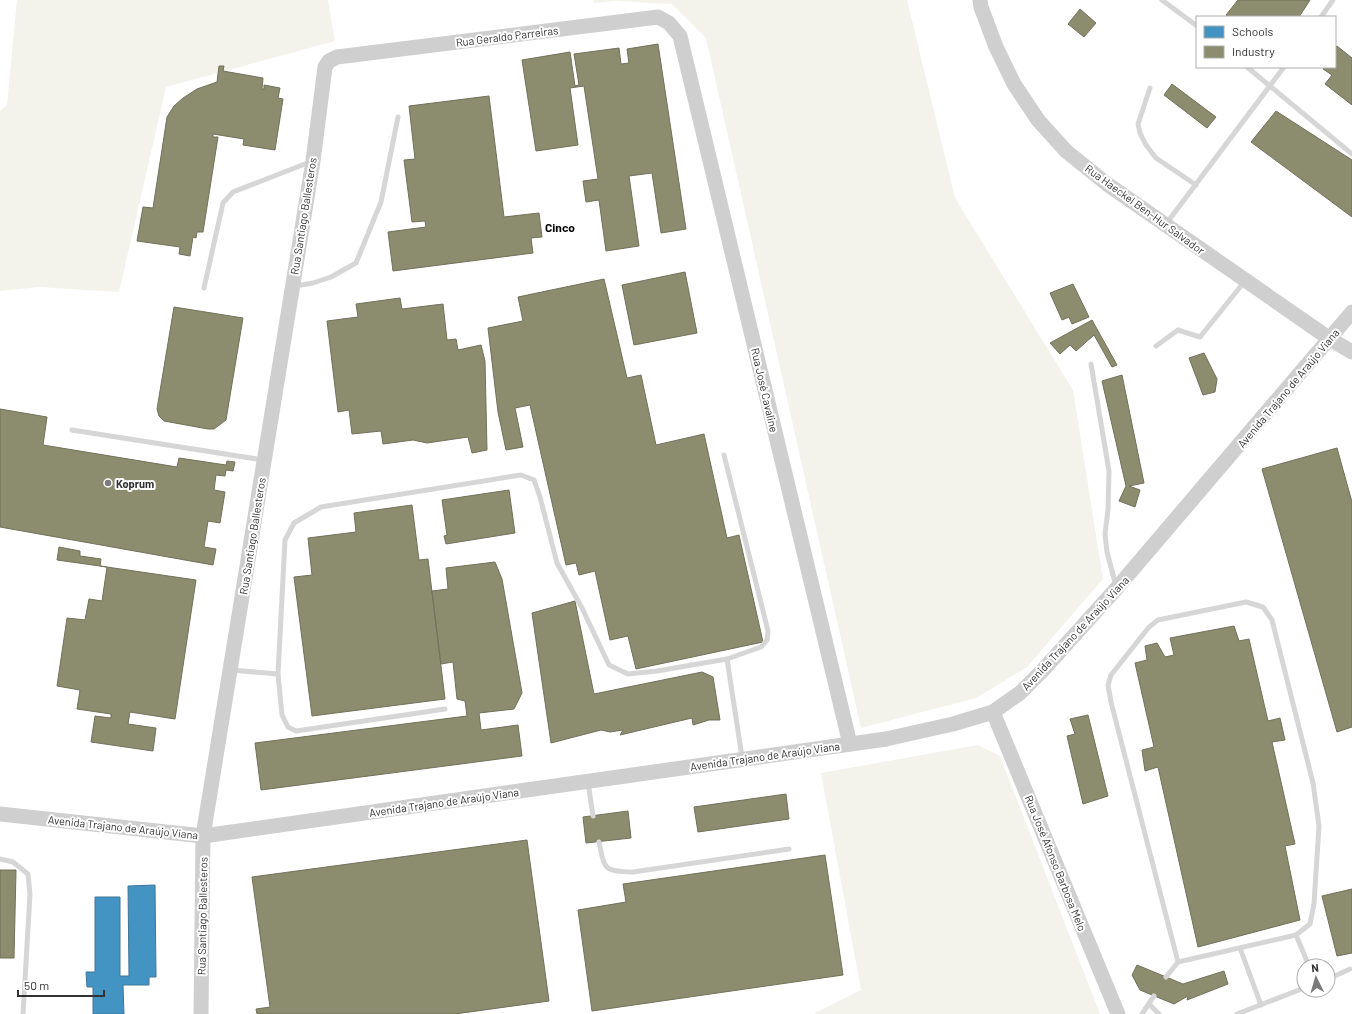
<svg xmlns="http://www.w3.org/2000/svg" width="1352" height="1014" viewBox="0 0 1352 1014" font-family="Barlow,sans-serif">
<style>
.green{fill:#f3f2eb}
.schools{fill:#4393c3;stroke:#3e7698}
.industry{fill:#8c8c6e;stroke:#71715c}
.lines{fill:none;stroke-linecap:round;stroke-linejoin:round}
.lane{stroke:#d6d6d6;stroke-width:5}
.secondary{stroke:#cfcfcf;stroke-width:15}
.poi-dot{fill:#7a7a7a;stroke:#fff;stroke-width:1.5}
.labels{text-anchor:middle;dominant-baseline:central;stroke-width:4;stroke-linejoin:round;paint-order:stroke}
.street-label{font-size:11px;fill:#323232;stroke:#fff}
.poi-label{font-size:11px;font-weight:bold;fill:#323232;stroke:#fff;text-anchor:start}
.neighbourhood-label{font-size:12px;font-weight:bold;fill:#000;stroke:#fff}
</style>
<rect width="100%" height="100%" fill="#fff"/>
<g class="green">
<path d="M17,0H328L335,41L166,87L119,292L39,287L0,291V111L7,105Z"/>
<path d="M593,0H907L955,198L1073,390L1103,579L1027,667L976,698L861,728L706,38L672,4L615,1L594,3Z"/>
<path d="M978,745L1000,756L1100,1014H813L861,990L821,773Z"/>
</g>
<path class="schools" d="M155,885L156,977H149V985H123L124,1014H93V987H87L86,972H95V897H120V976H129L128,886Z"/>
<g class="industry">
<path d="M1238,0H1310L1299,17H1229L1226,15Z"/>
<path d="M1080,9L1096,23L1084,37L1068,24Z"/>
<path d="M658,44L686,229L661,233L652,173L629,176L639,246L606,251L599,200L586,202L583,181L598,179L584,86L570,88L578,145L536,151L522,60L570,52L575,86L579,85L574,54L619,48L621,64L629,63L627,49Z"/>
<path d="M1337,46L1352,58V105L1325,84L1332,75L1323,69L1324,67H1335V47Z"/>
<path d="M219,66H224L223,71L263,78L262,89H264V85L280,88L278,98L283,99L275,150L243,145L244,139L213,134V137H218L203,232H197L196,238L193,237L190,256L179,254L180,247L137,241L143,207L153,208L167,117L174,106L183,98L197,89L217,82Z"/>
<path d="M1172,84L1216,117L1207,128L1164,95Z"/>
<path d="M489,96L504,217L539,213L542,237L531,238L533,253L393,271L388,232L426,227L425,221L412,222L404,160L415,159L409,106Z"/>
<path d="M1276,111L1352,160V217L1251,142Z"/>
<path d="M685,272L697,333L634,345L622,285Z"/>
<path d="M604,279L627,378L641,375L656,445L704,434L727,538L739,535L763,642L636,669L628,636L610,640L595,571L579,575L576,563L566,565L530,405L515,408L523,447L506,450L498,412L488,328L523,321L518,297Z"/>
<path d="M1073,284L1089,317L1072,324L1069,317L1062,320L1050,293Z"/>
<path d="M400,298L402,309L443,304L447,340L456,339L458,350L481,345L485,361L487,450L472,453L468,437L427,443L413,440L383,444L381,431L352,434L349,410L338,412L327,321L358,317L356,304Z"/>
<path d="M174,307L243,318L226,420L214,429H208L164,421L159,416L157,409Z"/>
<path d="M1092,320L1117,365L1112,367L1094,335L1076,351L1070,345L1060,354L1050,343Z"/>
<path d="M1204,353L1217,379L1215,392L1203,395L1189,358Z"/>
<path d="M1122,375L1144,483L1129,486L1140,490L1135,507L1119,501L1126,486L1102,381Z"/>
<path d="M0,409L47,417L43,445L177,467L179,458L226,465L227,461L235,462L233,471L226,470L225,476L216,475L214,490L225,492L220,523L208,521L204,547L216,549L213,565L0,527Z"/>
<path d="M1337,448L1352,502V727L1337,732L1262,469Z"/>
<path d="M509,490L515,533L446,544L444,536L447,535L442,500Z"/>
<path d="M412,505L419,560L428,559L445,699L312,716L294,577L312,575L308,538L356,532L354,513Z"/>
<path d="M59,547L80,551V556L101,559L100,566L196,580L175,719L130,712L128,724L156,728L153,751L91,742L95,716L111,718V714L77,709L80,690L57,686L67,618L85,620L89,599L102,601L107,567L57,560Z"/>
<path d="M495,562L502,579L522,693L514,709L479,713L481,730L518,725L522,756L261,790L255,743L467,716L465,701L457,699L453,662L441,664L432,591L448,589L446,568Z"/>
<path d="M575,601L594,694L702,672L713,677L720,720H709L693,725L692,718L620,735L623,730L610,732L601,730L551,743L532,613Z"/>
<path d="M1234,626L1239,641L1249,639L1268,721L1280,718L1285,740L1272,742L1295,844L1285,846L1300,920L1198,947L1158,767L1145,771L1142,750L1154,747L1135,663L1147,660L1145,646L1157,643L1165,657L1174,655L1170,638Z"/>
<path d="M1088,715L1108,796L1083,804L1067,736L1075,734L1070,719Z"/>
<path d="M786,794L789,819L698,832L694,807Z"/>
<path d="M628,811L631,838L586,843L583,817Z"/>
<path d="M527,840L549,1001L455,1014H257L256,1009L270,1007L252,877Z"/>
<path d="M825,855L843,975L592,1011L578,910L626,902L623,884Z"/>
<path d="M0,870H16L14,958H0Z"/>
<path d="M1352,889V953L1337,956L1322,896Z"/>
<path d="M1137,965L1183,984L1224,971L1228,984L1187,1000L1188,996L1174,1004L1140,990L1132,975Z"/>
</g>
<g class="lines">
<g class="lane">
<path d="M1162,0L1197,26"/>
<path d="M1321,17L1333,0"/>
<path d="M1247,67L1352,154"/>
<path d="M1150,88L1138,124L1140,133L1146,145L1156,158L1196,185"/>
<path d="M1166,224L1284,67"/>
<path d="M295,286L313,283L331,277L356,263L381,202L398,117"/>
<path d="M204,288L223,203L233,192L310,162"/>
<path d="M1156,346L1178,330L1200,337L1245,281"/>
<path d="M1091,364L1109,471L1108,510L1105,534L1107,552L1116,586"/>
<path d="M72,430L263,460"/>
<path d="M727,659L742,757"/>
<path d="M231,670L278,674"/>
<path d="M445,709L296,731L288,727L282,715L278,674L285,540L294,523L321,507L521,475L534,480L540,497L557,563L582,608L609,665L628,674L657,671L727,659L761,647L767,640L768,631L724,455"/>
<path d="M588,782L593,816"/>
<path d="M599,842C605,870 603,871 633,872L789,849"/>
<path d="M0,859L13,862L28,874L30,894L23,1014"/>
<path d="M1296,935L1309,966"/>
<path d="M1240,948L1261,1005"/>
<path d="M1166,977L1178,962L1296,935L1310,924L1314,904L1319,826L1313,783L1272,620L1263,607L1246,602L1158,620L1149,627L1111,675L1108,685L1111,702L1178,962"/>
<path d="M1328,979L1350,969"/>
<path d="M1149,1004L1159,1014"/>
<path d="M1142,1014L1154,996"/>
<path d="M1237,1014L1304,988"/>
</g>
<g class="secondary">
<path d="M980,0L981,7L996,47L1014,84L1038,120L1066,151L1107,184L1330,339L1352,352"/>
<path d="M993,712L1118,1014"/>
<path d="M0,814L203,836L886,739L953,724L993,712L1020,693L1043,670L1116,589L1352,312"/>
<path d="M201,1014L203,836L313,161L325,67L329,61L337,57L658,17L669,23L680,36L850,744"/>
</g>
</g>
<circle class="poi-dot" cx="108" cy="483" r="4"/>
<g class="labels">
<g class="street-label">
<text transform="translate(507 36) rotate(-7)">Rua Geraldo Parreiras</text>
<text transform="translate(1145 209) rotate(36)">Rua Haeckel Ben-Hur Salvador</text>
<text transform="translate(303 216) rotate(-81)">Rua Santiago Ballesteros</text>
<text transform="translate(1288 388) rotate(-50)">Avenida Trajano de Araújo Viana</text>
<text transform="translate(765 390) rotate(77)">Rua José Cavaline</text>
<text transform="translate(252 536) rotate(-81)">Rua Santiago Ballesteros</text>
<text transform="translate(1075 633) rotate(-47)">Avenida Trajano de Araújo Viana</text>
<text transform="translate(765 756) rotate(-8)">Avenida Trajano de Araújo Viana</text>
<text transform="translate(444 802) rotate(-8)">Avenida Trajano de Araújo Viana</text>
<text transform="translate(123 827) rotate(6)">Avenida Trajano de Araújo Viana</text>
<text transform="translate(1056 863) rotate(68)">Rua José Afonso Barbosa Melo</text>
<text transform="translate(202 916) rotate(-89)">Rua Santiago Ballesteros</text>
</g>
<g class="poi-label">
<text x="116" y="483">Koprum</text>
</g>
<g class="neighbourhood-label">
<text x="560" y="227">Cinco</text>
</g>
</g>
<rect x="1196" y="16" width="140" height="52" fill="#ffffff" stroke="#adadad"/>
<rect x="1204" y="26" width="20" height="12" fill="#4393c3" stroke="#adadad"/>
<text x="1232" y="36" font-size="12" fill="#323232">Schools</text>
<rect x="1204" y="46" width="20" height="12" fill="#8c8c6e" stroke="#adadad"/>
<text x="1232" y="56" font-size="12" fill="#323232">Industry</text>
<g transform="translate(1316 978) rotate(355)"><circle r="19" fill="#ffffff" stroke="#adadad"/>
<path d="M0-3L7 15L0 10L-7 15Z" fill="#7a7a7a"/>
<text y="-6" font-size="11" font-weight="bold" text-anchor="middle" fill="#323232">N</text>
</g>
<path d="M18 990v6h86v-6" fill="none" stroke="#323232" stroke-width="2"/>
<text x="24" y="990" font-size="12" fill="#323232" stroke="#ffffff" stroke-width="3" paint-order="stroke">50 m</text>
</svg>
